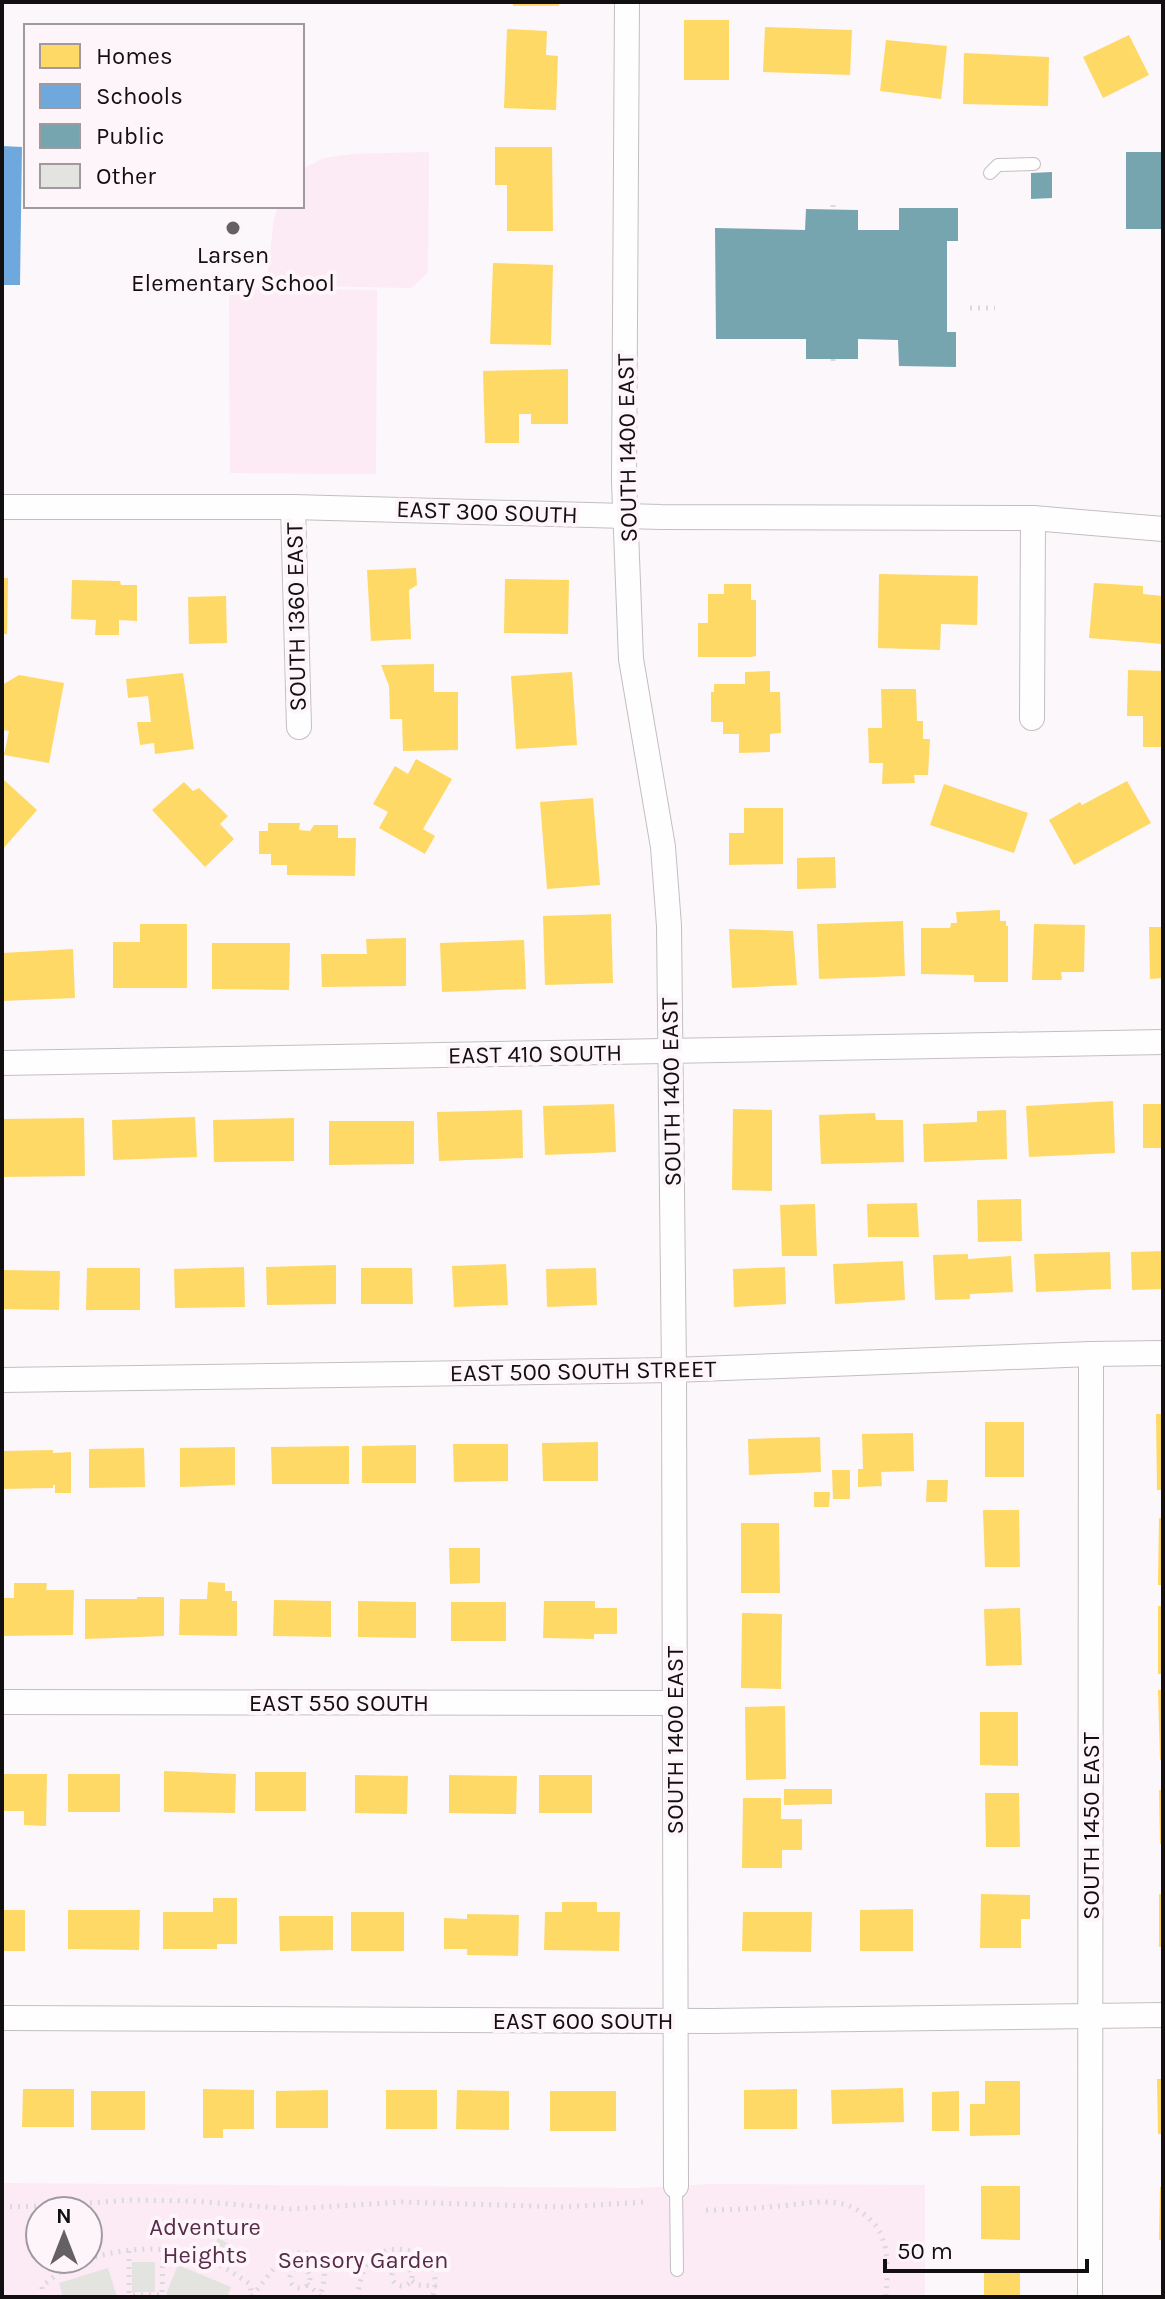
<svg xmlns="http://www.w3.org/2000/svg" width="1165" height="2299" viewBox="0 0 1165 2299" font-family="Karla,sans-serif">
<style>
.green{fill:#fceaf5;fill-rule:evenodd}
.homes{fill:#ffd966}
.schools{fill:#6fa8dc}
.public{fill:#76a5af}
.building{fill:#e3e4df}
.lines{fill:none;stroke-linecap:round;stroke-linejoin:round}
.lane-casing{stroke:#c3bfc1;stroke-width:14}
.street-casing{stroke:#c3bfc1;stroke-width:26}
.path{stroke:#dbdadb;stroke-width:5;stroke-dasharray:2 6;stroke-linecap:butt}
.lane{stroke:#fffefe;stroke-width:12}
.street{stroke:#fffefe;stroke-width:24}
.poi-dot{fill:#646063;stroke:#fef5fa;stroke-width:3}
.labels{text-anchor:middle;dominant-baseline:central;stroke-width:8;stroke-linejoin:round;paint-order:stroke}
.poi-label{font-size:24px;fill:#120f11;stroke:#fef5fa}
.street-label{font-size:24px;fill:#120f11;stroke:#fef5fa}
.park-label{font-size:24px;fill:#562c49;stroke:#fef5fa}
</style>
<rect width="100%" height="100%" fill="#fcf7fa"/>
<g class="green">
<path d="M429,152L428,272L411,288L266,285L274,219L278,206H302V169L324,158L352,154Z"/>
<path d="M229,288L377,290L376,474L230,473Z"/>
<path d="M2,2183L639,2188L711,2184L925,2185V2297H2ZM40,2211H88V2259H40Z"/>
</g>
<g class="homes">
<rect x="513" y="2" width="46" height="4"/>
<rect x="684" y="20" width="45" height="60"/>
<path d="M765,27L852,30L850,75L763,72Z"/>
<path d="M507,29L547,31L546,55L558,56L556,110L504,108Z"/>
<path d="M1129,35L1149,75L1103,98L1083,57Z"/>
<path d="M886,40L947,46L941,99L880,91Z"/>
<path d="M964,53L1049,57L1048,106L963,104Z"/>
<path d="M495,147H552L553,231H507V185H495Z"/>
<path d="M493,263L553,265L551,345L490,344Z"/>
<path d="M568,369V424H531V414H519V443H485L483,371Z"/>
<path d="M416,568L417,585L409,590L411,639L371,641L367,570Z"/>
<path d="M879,574L978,576L977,625L941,624L940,650L878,648Z"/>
<path d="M2,578H8L7,634H2Z"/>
<path d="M505,579L569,580L568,634L504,633Z"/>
<path d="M72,580L120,581L121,585H137V621L119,620V635H95L96,620L71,619Z"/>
<path d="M1094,583L1143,586V594L1163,596V644L1089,638Z"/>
<path d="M724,584H751V600H756V656L751,657H698V623H708V594H724Z"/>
<path d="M226,596L227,643L189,644L188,597Z"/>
<path d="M434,664V692H458V750L403,751L402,719H390L389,686L381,665Z"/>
<path d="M1128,670L1163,671V747H1143V716H1127Z"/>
<path d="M770,671V692H780L781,733L770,734V752L739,753V734H723V722H711V692H714V684H745V672Z"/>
<path d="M572,672L577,745L516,749L511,676Z"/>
<path d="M183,673L194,749L155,754L154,743L140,745L137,722H151L148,696L128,698L126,679Z"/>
<path d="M19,675L64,683L49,763L4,755L9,731L2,730V685Z"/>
<path d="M881,689H916L917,721H923V739H930L928,775H914L915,783L882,784L883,763H869L868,728H882Z"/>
<path d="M416,759L452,779L423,829L435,836L425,854L379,828L388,812L373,804L395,766L408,774Z"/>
<path d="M4,780L37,810L2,850V782Z"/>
<path d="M1127,781L1151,823L1074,865L1049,820L1080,802L1082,805Z"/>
<path d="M184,782L193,791L199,788L228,816L220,824L234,839L205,867L152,810Z"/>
<path d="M944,784L1028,813L1014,853L930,825Z"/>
<path d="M593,798L600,885L547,889L540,802Z"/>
<path d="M744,808H783V864L729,865V833H744Z"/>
<path d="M268,823H300L299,830L310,831L314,825H338V838H356L355,876L287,875V865H271V854H259V831H268Z"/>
<path d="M835,857L836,888L797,889V858Z"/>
<path d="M1000,910V921H1006V926H1008V982H974V975L921,974V928H950L951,923H957L956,912Z"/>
<path d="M611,914L613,983L545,985L543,916Z"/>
<path d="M903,921L905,976L819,979L817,924Z"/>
<path d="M140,924H187V988H113V942H140Z"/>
<path d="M1034,924L1085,925L1084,972H1061L1062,980H1032Z"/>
<path d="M1149,927H1163V978L1150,979Z"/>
<path d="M729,929L793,931L797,985L732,988Z"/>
<path d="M406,938V986L322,987L321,954H367L366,939Z"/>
<path d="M524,940L526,989L442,992L440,943Z"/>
<path d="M212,943H290L289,990L212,989Z"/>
<path d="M73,949L75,998L2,1001V953Z"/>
<path d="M1113,1101L1115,1153L1029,1157L1026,1106Z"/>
<path d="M614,1104L616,1152L545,1155L543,1106Z"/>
<rect x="1143" y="1104" width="20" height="44"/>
<path d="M733,1109L772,1110V1191L732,1190Z"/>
<path d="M522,1110L523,1158L439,1161L437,1112Z"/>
<path d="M1006,1110L1007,1159L924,1162L923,1124L977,1122V1111Z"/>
<path d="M875,1113L876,1120H903L904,1162L821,1164L819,1115Z"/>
<path d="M195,1117L197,1157L113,1160L112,1120Z"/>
<path d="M84,1118L85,1176L2,1177V1119Z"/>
<path d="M294,1118V1161L214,1162L213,1120Z"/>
<path d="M329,1121H414V1164L329,1165Z"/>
<path d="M1021,1199L1022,1241L978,1242L977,1200Z"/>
<path d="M917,1203L919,1237H868L867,1204Z"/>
<path d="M815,1204L817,1256H782L780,1205Z"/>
<path d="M1163,1251V1289L1132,1290L1131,1252Z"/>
<path d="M1110,1252L1111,1289L1036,1292L1034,1254Z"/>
<path d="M968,1254V1259L1011,1256L1013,1292L970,1294V1299L935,1300L933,1255Z"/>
<path d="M903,1261L905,1300L835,1304L833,1264Z"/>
<path d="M506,1264L508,1305L454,1307L452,1266Z"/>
<path d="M336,1265V1304L267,1305L266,1267Z"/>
<path d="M244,1267L245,1307L175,1308L174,1269Z"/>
<path d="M785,1267L786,1304L734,1307L733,1269Z"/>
<path d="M87,1268H140V1310H86Z"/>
<path d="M361,1268H412L413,1304H361Z"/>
<path d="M596,1268L597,1305L547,1307L546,1269Z"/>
<path d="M2,1270L60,1271L59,1310L2,1309Z"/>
<path d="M1156,1414H1163V1490H1157Z"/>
<rect x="985" y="1422" width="39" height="55"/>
<path d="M913,1433L914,1471L881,1472L882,1486L858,1487V1469H863L862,1434Z"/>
<path d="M820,1437L821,1472L749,1475L748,1439Z"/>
<path d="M598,1442V1481H543L542,1443Z"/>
<path d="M453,1444H508V1481L454,1482Z"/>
<path d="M416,1445V1483H362V1446Z"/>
<path d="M349,1446V1484H272L271,1447Z"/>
<path d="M235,1447V1485L180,1487V1448Z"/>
<path d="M144,1448L145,1487L89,1488V1449Z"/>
<path d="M53,1450V1453L71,1452V1493H55V1485H53V1488L2,1489V1451Z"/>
<path d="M832,1470H850V1499H833Z"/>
<path d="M927,1480H948L947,1502H926Z"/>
<path d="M814,1492H830L829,1507H814Z"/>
<path d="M983,1510H1019L1020,1567H985Z"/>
<path d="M1159,1518H1163V1585H1158Z"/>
<path d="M741,1523H779L780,1593H741Z"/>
<path d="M449,1548H480V1583L450,1584Z"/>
<path d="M208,1582L225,1583V1591H232V1601H237V1636L179,1635L180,1599H207Z"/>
<path d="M14,1583H47L46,1590H74L73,1635L2,1636V1598H14Z"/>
<path d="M137,1597H164V1636L85,1639V1599H137Z"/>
<path d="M274,1600L331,1601V1637L273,1636Z"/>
<path d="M358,1601L416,1602V1638L358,1637Z"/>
<path d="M544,1601H595V1608H617V1634H594V1639L543,1638Z"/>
<rect x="451" y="1602" width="55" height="39"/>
<rect x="1158" y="1606" width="5" height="68"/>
<path d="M1020,1608L1022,1665L986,1666L984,1609Z"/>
<path d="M742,1613L782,1614L781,1689L741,1688Z"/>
<path d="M1158,1690H1163V1760H1160Z"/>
<path d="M785,1706L786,1779L746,1780L745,1707Z"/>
<path d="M980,1712H1018V1766L980,1765Z"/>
<path d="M164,1771L236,1774L235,1813L164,1812Z"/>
<rect x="255" y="1772" width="51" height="39"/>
<path d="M2,1774H47L46,1826L24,1825V1811H2Z"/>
<rect x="68" y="1774" width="52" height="38"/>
<path d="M355,1775L408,1776L407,1814L355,1813Z"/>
<path d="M449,1775L517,1776L516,1814L449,1813Z"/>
<rect x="539" y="1775" width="53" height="38"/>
<path d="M784,1789H832V1804L784,1805Z"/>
<path d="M1159,1790H1163V1844H1160Z"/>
<path d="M985,1793H1019L1020,1847H986Z"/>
<path d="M743,1798H781V1819H802V1850H782V1868H742Z"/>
<path d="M981,1894L1030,1895V1919H1021V1948H980Z"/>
<rect x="1159" y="1894" width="4" height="53"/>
<path d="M213,1898H237V1944H217V1949H163V1912H213Z"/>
<path d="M562,1902H597V1912H620L619,1951L544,1950L545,1912H562Z"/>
<path d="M913,1909V1951H860V1910Z"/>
<rect x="2" y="1910" width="23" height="41"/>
<path d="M68,1910H140L139,1950L68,1949Z"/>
<rect x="351" y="1912" width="53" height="39"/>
<path d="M743,1912H812L811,1952L742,1951Z"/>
<path d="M467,1914L519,1915L518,1956L467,1955V1949H444V1918L467,1919Z"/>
<path d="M279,1916H333V1950L280,1951Z"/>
<path d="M1157,2079H1163V2134H1158Z"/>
<path d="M985,2081H1020V2135L970,2136V2104H985Z"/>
<path d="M903,2088L904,2122L832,2124L831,2090Z"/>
<path d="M23,2089H74V2127H22Z"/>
<path d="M203,2089L254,2090V2129H223V2138H203Z"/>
<path d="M797,2089V2129H744V2090Z"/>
<path d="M328,2090V2128H276V2091Z"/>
<rect x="386" y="2090" width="51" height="39"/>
<path d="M457,2090L509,2091V2130L456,2129Z"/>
<rect x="91" y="2091" width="54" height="39"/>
<rect x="550" y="2091" width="66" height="40"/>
<path d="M959,2091V2131H932V2092Z"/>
<path d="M981,2186H1020V2240L981,2239Z"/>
<path d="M1160,2187H1163V2240H1159Z"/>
<rect x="984" y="2269" width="36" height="28"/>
</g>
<path class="schools" d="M2,146L22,147L20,285H2Z"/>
<g class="public">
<path d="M1126,152H1163L1162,229H1126Z"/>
<path d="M1052,172V198L1031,199V173Z"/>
<path d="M899,208H958V241H947V332H956V367L899,366L898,340L858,339V359H806V339H716L715,228L805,230L806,209L858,210V230H899Z"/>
</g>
<g class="building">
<path d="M218,2238L231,2245L226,2255L213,2249Z"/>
<rect x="132" y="2262" width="23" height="30"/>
<path d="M178,2265L231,2287L227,2297H172L166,2294Z"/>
<path d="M108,2268L117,2297H63L59,2283Z"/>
</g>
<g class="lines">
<defs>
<g id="lane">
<path d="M990,173L998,165L1034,164"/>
<path d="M676,2186L677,2270"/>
</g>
<g id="street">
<path d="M627,2L624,481L631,659L663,847L669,926L674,1370L676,2186"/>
<path d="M2,507H293L661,517L1033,518L1163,529"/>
<path d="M293,507L299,727"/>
<path d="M1032,718L1033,518"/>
<path d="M2,1063L1163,1042"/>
<path d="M2,1380L674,1370L1091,1354L1163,1353"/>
<path d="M2,1702L675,1703"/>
<path d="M2,2018L712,2021L1163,2015"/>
<path d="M1090,2297L1091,1354"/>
</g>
</defs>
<use href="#lane" class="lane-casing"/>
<use href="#street" class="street-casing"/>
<g class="path">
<path d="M833,205V210"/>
<path d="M970,308H995"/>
<path d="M833,359V367"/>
<path d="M2,2207L47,2206L130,2200L193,2201L291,2209L402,2202L563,2207L644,2202"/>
<path d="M706,2210C731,2210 756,2208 781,2206C800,2204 819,2200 838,2203C854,2205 875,2219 881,2235C890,2254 887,2277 886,2297"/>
<path d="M129,2251V2295H162L163,2246"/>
<path d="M377,2255L395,2269"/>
<circle cx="402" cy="2276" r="10"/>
<circle cx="300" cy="2278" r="10"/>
<path d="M412,2281L418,2285L437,2286"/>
<path d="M307,2284L320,2295"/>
<path d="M252,2296C272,2273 289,2237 322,2260C326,2273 325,2284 319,2297"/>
<path d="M42,2297V2286C52,2279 62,2269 73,2265C117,2246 175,2242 218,2264C229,2270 239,2277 250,2284L252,2297"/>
<path d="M357,2297C359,2287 361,2275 366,2266C389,2231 449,2255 432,2297"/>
</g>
<use href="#lane" class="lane"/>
<use href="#street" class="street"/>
</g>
<circle class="poi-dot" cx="233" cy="228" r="8"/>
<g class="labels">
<g class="poi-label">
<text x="233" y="255">Larsen<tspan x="233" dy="28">Elementary School</tspan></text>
</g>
<g class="street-label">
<text transform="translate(627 448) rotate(-91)">SOUTH 1400 EAST</text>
<text transform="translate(487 512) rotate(2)">EAST 300 SOUTH</text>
<text transform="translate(296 617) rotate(-91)">SOUTH 1360 EAST</text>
<text transform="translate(535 1054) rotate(-1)">EAST 410 SOUTH</text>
<text transform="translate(671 1092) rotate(-91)">SOUTH 1400 EAST</text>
<text transform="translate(583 1371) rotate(-1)">EAST 500 SOUTH STREET</text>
<text x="339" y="1703">EAST 550 SOUTH</text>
<text transform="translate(675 1740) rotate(-90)">SOUTH 1400 EAST</text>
<text transform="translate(1091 1826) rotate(-90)">SOUTH 1450 EAST</text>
<text x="583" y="2021">EAST 600 SOUTH</text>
</g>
<g class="park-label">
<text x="205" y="2227">Adventure<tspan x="205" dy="28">Heights</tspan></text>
<text x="363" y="2260">Sensory Garden</text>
</g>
</g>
<rect width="1165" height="2299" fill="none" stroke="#120f11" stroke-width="8"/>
<rect x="24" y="24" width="280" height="184" fill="#fef5fa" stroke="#a0999d" stroke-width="2"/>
<rect x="40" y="44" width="40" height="24" fill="#ffd966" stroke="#a0999d" stroke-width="2"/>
<text x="96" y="64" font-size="24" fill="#120f11">Homes</text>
<rect x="40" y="84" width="40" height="24" fill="#6fa8dc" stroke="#a0999d" stroke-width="2"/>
<text x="96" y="104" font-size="24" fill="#120f11">Schools</text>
<rect x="40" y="124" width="40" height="24" fill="#76a5af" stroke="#a0999d" stroke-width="2"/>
<text x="96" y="144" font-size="24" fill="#120f11">Public</text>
<rect x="40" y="164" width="40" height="24" fill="#e3e4df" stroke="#a0999d" stroke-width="2"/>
<text x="96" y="184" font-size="24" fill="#120f11">Other</text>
<g transform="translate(64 2235)"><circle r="38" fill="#fef5fa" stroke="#a0999d" stroke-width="2"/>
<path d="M0-6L14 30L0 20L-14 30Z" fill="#646063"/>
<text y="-12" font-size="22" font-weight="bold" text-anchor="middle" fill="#120f11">N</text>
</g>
<path d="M885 2259v12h202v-12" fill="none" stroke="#120f11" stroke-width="4"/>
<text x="897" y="2259" font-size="24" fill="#120f11" stroke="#fef5fa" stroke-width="6" paint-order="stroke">50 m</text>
</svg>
